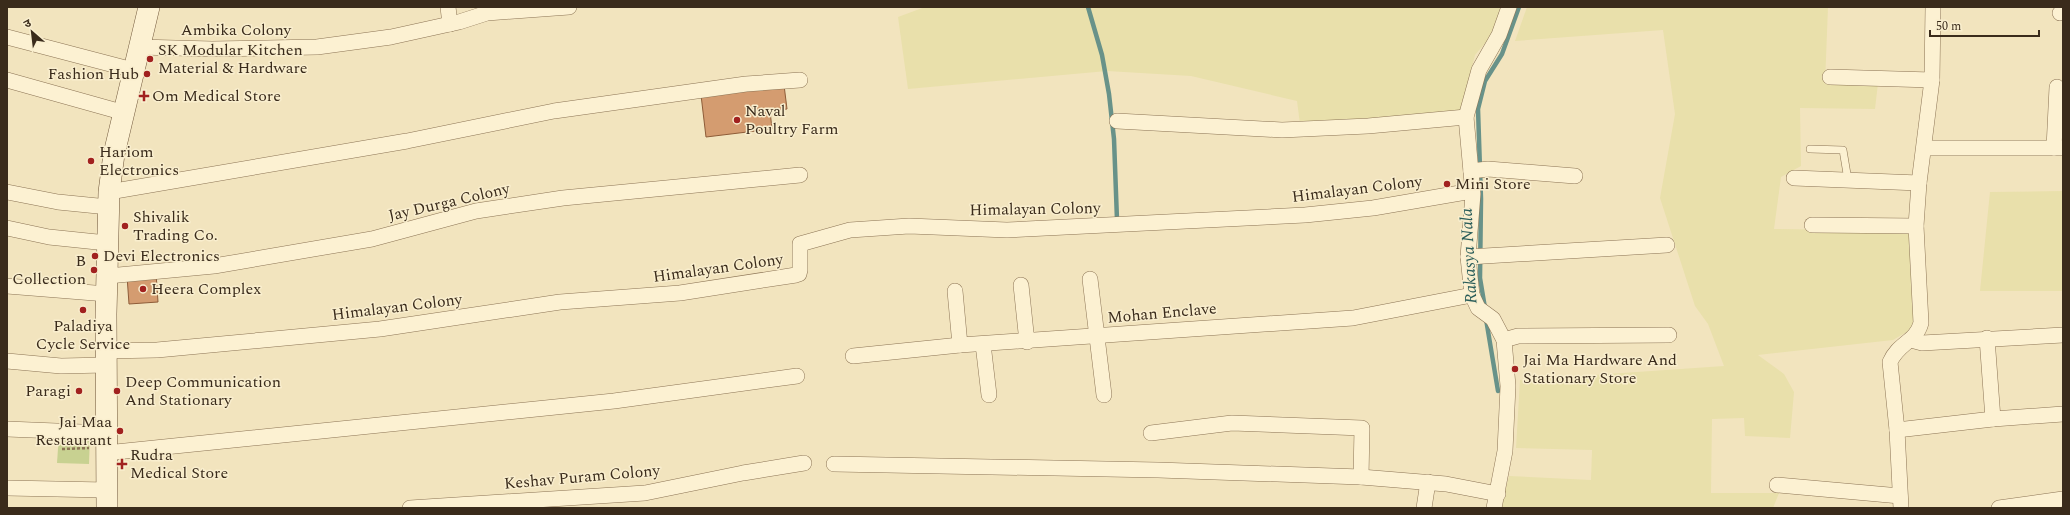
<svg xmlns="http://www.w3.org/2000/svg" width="2070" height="515" viewBox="0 0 2070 515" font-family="Spectral,'Noto Sans Devanagari',serif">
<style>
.farmland{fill:#e9e0ab}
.green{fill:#c8d191}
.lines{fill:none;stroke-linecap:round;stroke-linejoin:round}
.stream{stroke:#689289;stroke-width:4.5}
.building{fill:#d49c70;stroke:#8e5c38}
.service-casing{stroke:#8c7455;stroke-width:8}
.minor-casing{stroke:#8c7455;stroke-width:16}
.secondary-casing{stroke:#6e5438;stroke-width:22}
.path{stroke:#8c7455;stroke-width:2.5;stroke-dasharray:3 2;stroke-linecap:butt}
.service{stroke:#fcf1d2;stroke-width:7}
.minor{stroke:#fcf1d2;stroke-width:15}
.secondary{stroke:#fcf1d2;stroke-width:21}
.poi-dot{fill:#a1211f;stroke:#f9eece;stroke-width:1.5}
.labels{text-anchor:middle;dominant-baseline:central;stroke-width:3;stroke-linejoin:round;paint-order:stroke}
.street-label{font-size:16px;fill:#3a2b1b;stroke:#f9eece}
.poi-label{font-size:16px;fill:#3a2b1b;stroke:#f9eece;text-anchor:start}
.water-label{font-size:17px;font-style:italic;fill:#295c59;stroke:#f9eece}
</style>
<rect width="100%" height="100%" fill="#f2e4be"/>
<g class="farmland">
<path d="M925,7H1501L1492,35L1475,55L1461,111L1300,124L1297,101L1191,76L1107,71L908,89L898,17Z"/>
<path d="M1527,7H1828L1825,84L1878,83L1875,109L1800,108L1801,166L1781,177L1774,229L1914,231L1915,327L1893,340L1758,355L1784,374L1794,392L1790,438L1745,436L1744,418L1712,419L1711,493H1779L1773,508H1501L1509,476L1591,480L1592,450L1516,448L1520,380L1724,366L1708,324L1695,306L1660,198L1675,114L1663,30L1515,41Z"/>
<path d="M2063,191V291H1980L1990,192Z"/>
</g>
<path class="green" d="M59,434L90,435L89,464L57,463Z"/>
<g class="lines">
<g class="stream">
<path d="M1088,7L1102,55L1109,94L1114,139L1117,220"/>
<path d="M1485,308L1480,278L1481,199L1478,109L1485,81L1502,54L1519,7"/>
<path d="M1486,319L1498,391"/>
</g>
</g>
<g class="building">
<path d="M784,85L787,109L770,111L772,129L706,137L701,95Z"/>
<path d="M156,273L158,302L129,304L127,276Z"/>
</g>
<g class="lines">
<defs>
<path id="service" d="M1810,149L1843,150L1848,180"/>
<g id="minor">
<path d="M448,7L450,24"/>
<path d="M2060,13L2063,12"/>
<path d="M7,37L133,70"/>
<path d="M139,47L212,49L317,47L391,37L459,22L487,13L569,7"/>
<path d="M1830,77L1932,80"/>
<path d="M7,80L125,113"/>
<path d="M1117,121L1282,130L1368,126L1466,117"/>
<path d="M1924,148H2063"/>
<path d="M2054,148L2057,87"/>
<path d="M1471,171L1488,169L1575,176"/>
<path d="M1794,178L1919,183"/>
<path d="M7,192L58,202L108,207"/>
<path d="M109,192L407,141L554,111L746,84L800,80"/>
<path d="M1812,225L1916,226"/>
<path d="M7,228L49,237L107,243"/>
<path d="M1468,257L1667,245"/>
<path d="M108,276L214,266L372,239L476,211L563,198L800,175"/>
<path d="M1090,279L1104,395"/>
<path d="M1021,285L1027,342"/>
<path d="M7,286L107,294"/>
<path d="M955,291L960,345"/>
<path d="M1987,338L1993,419"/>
<path d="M1504,340L1518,336L1669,335"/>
<path d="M1911,340L1922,343L2063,335"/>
<path d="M983,344L989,395"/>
<path d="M106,351L157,350L380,329L560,302L680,293L796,275L799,274L800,270V244L850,230L909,226L1007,230L1305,215L1373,208L1472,191"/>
<path d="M853,356L960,345L1353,318L1472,295"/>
<path d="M7,361L61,366L106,365"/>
<path d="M7,429L106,433"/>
<path d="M1897,430L1993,419L2063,414"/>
<path d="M1151,433L1232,423L1362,428L1361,477"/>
<path d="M106,453L614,401L797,376"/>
<path d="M834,464L1158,470L1361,477L1446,484L1498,494"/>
<path d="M1777,485L1900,496"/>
<path d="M7,488L106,490"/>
<path d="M410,508L645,493L743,473L804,463"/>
<path d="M1424,508L1428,482"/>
<path d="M1494,508L1505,451L1508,386L1504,340L1493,319L1478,308L1472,295L1468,257L1473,194L1466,117L1479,70L1499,35L1509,7"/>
<path d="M1901,508L1897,430L1890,362C1898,343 1916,342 1921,323L1916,226L1919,183L1932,80L1933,7"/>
<path d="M1999,508L2063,499"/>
</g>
<path id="secondary" d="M107,508L106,314L109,192L114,154L149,7"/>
</defs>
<use href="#service" class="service-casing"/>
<use href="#minor" class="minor-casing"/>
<use href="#secondary" class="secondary-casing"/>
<path class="path" d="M62,449L89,448"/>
<use href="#service" class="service"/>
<use href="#minor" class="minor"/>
<use href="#secondary" class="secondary"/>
</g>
<g class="poi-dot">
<circle cx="150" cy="59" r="4"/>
<circle cx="147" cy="74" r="4"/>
<path d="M142 90h4v4h4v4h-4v4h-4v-4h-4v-4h4z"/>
<circle cx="737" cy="120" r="4"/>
<circle cx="91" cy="161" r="4"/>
<circle cx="1447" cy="184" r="4"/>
<circle cx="125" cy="226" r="4"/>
<circle cx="95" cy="256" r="4"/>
<circle cx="94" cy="270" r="4"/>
<circle cx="143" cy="289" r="4"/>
<circle cx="83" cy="310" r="4"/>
<circle cx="1515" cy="369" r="4"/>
<circle cx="79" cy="391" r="4"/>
<circle cx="117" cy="391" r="4"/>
<circle cx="120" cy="431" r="4"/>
<path d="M120 458h4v4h4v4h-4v4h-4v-4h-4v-4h4z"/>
</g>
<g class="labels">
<g class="street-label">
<text x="236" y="30">Ambika Colony</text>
<text transform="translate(1357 189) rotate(-7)">Himalayan Colony</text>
<text transform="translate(449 202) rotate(-13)">Jay Durga Colony</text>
<text transform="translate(1035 209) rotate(-1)">Himalayan Colony</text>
<text transform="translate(718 268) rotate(-8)">Himalayan Colony</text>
<text transform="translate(397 307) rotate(-7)">Himalayan Colony</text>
<text transform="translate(1162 313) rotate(-5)">Mohan Enclave</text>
<text transform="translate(582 477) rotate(-5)">Keshav Puram Colony</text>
</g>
<g class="poi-label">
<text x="158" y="50">SK Modular Kitchen<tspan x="158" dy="18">Material &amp; Hardware</tspan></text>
<text x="139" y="74" text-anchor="end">Fashion Hub</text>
<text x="152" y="96">Om Medical Store</text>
<text x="745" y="111">Naval<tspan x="745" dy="18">Poultry Farm</tspan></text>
<text x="99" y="152">Hariom<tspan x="99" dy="18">Electronics</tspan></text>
<text x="1455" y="184">Mini Store</text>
<text x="133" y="217">Shivalik<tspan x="133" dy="18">Trading Co.</tspan></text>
<text x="103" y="256">Devi Electronics</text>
<text x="86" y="261" text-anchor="end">B<tspan x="86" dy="18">Collection</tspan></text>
<text x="151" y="289">Heera Complex</text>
<text x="83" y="326" text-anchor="middle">Paladiya<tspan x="83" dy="18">Cycle Service</tspan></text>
<text x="1523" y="360">Jai Ma Hardware And<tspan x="1523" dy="18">Stationary Store</tspan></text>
<text x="125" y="382">Deep Communication<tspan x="125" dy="18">And Stationary</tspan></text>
<text x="71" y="391" text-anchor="end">Paragi</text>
<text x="112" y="422" text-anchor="end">Jai Maa<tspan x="112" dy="18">Restaurant</tspan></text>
<text x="130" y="455">Rudra<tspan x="130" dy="18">Medical Store</tspan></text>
</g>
<g class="water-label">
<text transform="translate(1469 256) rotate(-93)">Rakasya Nala</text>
</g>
</g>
<rect width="2070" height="515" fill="none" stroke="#3a2b1b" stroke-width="16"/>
<g transform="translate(32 32) rotate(332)" stroke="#f9eece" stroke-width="3" paint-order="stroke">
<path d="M0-3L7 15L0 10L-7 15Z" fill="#3a2b1b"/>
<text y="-6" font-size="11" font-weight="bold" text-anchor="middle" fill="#3a2b1b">उ</text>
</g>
<path d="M1930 30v6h109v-6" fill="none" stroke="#3a2b1b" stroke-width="2"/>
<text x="1936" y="30" font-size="12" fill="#3a2b1b" stroke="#f9eece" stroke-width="3" paint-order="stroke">50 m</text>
</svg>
